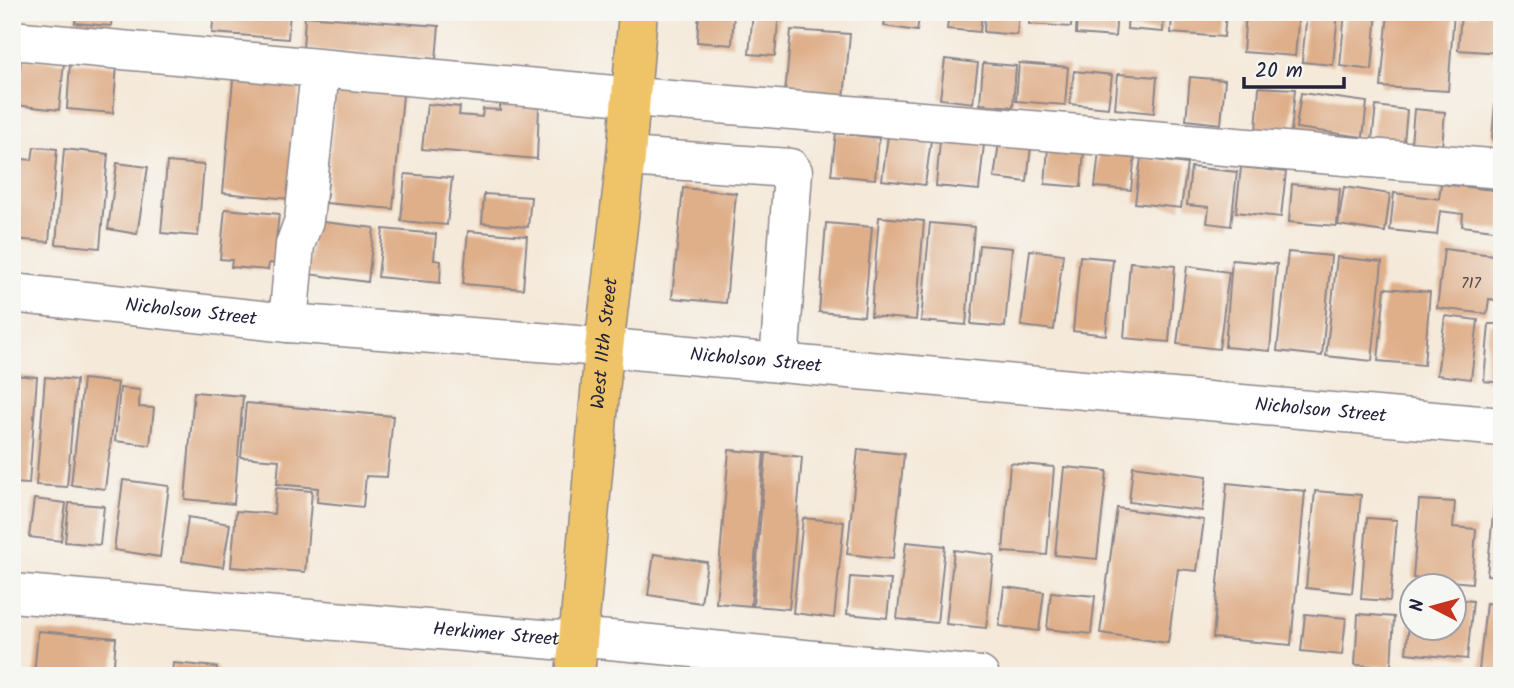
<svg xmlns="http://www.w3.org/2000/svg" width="1514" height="688" viewBox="0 0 1514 688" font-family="Kalam,sans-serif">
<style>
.building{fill:#dfaf8a}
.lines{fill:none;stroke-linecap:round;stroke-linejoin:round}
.minor-casing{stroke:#8c868a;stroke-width:41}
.major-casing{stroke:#8c868a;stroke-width:41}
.minor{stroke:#fff;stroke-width:38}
.major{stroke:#efc469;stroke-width:38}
.labels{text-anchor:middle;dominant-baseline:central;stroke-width:5;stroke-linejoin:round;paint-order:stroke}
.number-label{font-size:16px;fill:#51454f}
.street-label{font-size:19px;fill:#22223b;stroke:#f6f6f2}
</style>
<rect width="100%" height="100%" fill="#f6f6f2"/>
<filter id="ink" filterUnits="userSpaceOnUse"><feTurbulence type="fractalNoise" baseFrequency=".0143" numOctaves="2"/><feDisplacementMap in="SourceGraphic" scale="14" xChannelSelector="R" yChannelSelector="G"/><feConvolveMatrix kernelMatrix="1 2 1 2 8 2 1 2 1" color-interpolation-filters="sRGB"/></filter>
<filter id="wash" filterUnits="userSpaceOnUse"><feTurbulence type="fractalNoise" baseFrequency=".00686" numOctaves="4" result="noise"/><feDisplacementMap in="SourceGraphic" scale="28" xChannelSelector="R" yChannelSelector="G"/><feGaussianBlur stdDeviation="1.57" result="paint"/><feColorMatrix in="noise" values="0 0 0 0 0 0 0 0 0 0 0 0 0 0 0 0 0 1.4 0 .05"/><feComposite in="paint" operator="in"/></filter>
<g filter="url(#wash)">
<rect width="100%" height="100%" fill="#f5e9d9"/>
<g id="blocks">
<g class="building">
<path d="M76,12H112L111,26L75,23Z"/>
<path d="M214,12H290L288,39L212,33Z"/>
<path d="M699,12H734L732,45L697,42Z"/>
<path d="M753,12H779L775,56L749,54Z"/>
<path d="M886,12H920L917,31L884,26Z"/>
<path d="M949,12H982L980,32L947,29Z"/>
<path d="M985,12H1019L1017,35L984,32Z"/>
<path d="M1030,12H1072L1071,27L1029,24Z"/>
<path d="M1077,12H1117L1115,37L1076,34Z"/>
<path d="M1128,12H1164L1163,32L1127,29Z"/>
<path d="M1172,12H1226L1224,37L1171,33Z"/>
<path d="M1246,12H1299L1295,56L1243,52Z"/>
<path d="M1307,12H1338L1333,65L1302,62Z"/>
<path d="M1345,12H1377L1372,70L1340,66Z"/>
<path d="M1388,12H1454L1448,91L1381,87Z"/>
<path d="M1478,12H1502V53L1458,50L1461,14L1478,15Z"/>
<path d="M305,16L439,26L436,59L303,49Z"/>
<path d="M791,30L850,34L844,99L785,94Z"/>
<path d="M21,58L64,63L59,110L15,105Z"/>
<path d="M945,59L978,63L973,103L940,99Z"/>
<path d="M70,62L117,66L113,113L67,109Z"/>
<path d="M983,63L1016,66L1013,107L980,104Z"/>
<path d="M1019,63L1068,67L1065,105L1016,101Z"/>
<path d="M1074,71L1112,75L1108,108L1070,104Z"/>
<path d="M1118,74L1157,77L1154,113L1115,109Z"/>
<path d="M1190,77L1225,80L1221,124L1186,120Z"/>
<path d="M233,79L300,85L290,199L223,193Z"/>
<path d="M1259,87L1295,89L1291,133L1256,131Z"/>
<path d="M336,88L403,94L393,209L326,203Z"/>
<path d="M1496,92H1502V140L1492,139Z"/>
<path d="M1301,93L1367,102L1363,137L1296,128Z"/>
<path d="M516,103L539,106L537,159L422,149L427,104L460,107L459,115L482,117L483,109L500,110V104L516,105Z"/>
<path d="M1376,106L1407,110L1404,143L1372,140Z"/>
<path d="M1414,109L1445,112L1442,147L1411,144Z"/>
<path d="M836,133L879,138L875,179L831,175Z"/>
<path d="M888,135L931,140L925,185L882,180Z"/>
<path d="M940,140L984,144L979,190L936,186Z"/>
<path d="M999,142L1031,146L1027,182L994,178Z"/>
<path d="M34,147L57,149L49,242L12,239V158L32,160Z"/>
<path d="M1048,147L1084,150L1081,187L1045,184Z"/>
<path d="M64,149L108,154L100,248L56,244Z"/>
<path d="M1099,151L1135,154L1131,190L1095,187Z"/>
<path d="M1141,158L1187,164L1181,208L1135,203Z"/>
<path d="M167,162L204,165L198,236L161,233Z"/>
<path d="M117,163L148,167L137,234L108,229Z"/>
<path d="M1191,167L1237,172L1231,226L1207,223L1209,207L1187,205Z"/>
<path d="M1241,167L1286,172L1281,217L1236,212Z"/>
<path d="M405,174L452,178L447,225L401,221Z"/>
<path d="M1292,184L1340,189L1337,226L1289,222Z"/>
<path d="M1441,184L1502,191V231L1462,226L1463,214L1440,211L1437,235L1390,230L1394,193L1439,199Z"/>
<path d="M1344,187L1390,194L1385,232L1338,225Z"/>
<path d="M683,188L736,193L726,303L672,298Z"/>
<path d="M484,194L531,197L528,227L482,223Z"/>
<path d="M225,209L279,214L276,241L284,242L281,264L269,263L268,270L231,267L232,260L220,259Z"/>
<path d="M879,217L924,221L916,320L871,316Z"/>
<path d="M314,221L374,228L368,282L308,274Z"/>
<path d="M826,223L872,227L864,316L819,312Z"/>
<path d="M930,223L974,227L966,325L921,321Z"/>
<path d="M383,229L436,234L434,260L441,261L440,283L378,277Z"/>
<path d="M468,231L527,236L523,289L463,284Z"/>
<path d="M979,245L1012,248L1005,327L971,324Z"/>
<path d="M1444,249L1501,256L1502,301L1489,299L1487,314L1437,308Z"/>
<path d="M1030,250L1063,254L1054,330L1021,326Z"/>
<path d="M1288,252L1331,256L1322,356L1277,351Z"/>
<path d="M1080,256L1113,259L1106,335L1073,331Z"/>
<path d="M1337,257L1382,262L1372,361L1326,356Z"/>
<path d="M1232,260L1277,264L1270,351L1225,347Z"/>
<path d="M1130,262L1175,266L1169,342L1124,338Z"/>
<path d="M1187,266L1229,272L1219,349L1177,344Z"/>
<path d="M1385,288L1430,292L1424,365L1378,361Z"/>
<path d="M1445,316L1478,320L1471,379L1437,375Z"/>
<path d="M1489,324H1502V383L1484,381Z"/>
<path d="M12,375L37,377L29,484L12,483Z"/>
<path d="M45,377L76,380L67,487L36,485Z"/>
<path d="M83,379L118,383L105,489L71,485Z"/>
<path d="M120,388L140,390L139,407L154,408L150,445L115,441Z"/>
<path d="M194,392L243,396L234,504L185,499Z"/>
<path d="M246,403L393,416L387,477L366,476L363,507L317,502L318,488L277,484L279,460L241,457Z"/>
<path d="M858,449L904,454L893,559L847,554Z"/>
<path d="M729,450L764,453L751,606L716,603Z"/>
<path d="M766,453L802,457L789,609L753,606Z"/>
<path d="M1010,463L1054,467L1047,555L1003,552Z"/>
<path d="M1133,466L1207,476L1202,511L1129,502Z"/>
<path d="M1064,467L1107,471L1097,559L1055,555Z"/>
<path d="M123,480L169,486L160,557L114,550Z"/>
<path d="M1227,483L1305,491L1291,645L1213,638Z"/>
<path d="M276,488L312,491L305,572L231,567L236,511L274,514Z"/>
<path d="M1315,491L1361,495L1352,593L1306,588Z"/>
<path d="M34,499L66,503L61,541L29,537Z"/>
<path d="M1419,500L1455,502L1453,527L1476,529L1472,583L1413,578Z"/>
<path d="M12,503L16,504L14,545H12Z"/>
<path d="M69,503L104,506L100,545L65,542Z"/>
<path d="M1494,504H1502V577L1487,575Z"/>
<path d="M1117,508L1204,520L1197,571L1178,569L1168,643L1100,633Z"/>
<path d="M188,517L230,524L223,567L182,561Z"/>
<path d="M803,518L844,522L834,618L793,613Z"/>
<path d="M1367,518L1397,520L1390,601L1361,599Z"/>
<path d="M906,542L945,546L937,623L897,619Z"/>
<path d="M954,550L994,555L986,628L946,624Z"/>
<path d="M654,554L707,562L701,603L648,595Z"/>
<path d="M850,577L891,580L887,618L847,614Z"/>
<path d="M1004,587L1044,592L1039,631L999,626Z"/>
<path d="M1051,592L1095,596L1091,634L1047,629Z"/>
<path d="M1454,599L1473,601L1467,659L1406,653L1411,604H1412V628H1454Z"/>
<path d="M1486,603L1502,604V673L1479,671Z"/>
<path d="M1305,614L1346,618L1342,655L1301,651Z"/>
<path d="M1358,614L1394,617L1391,667L1355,665Z"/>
<path d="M38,631L116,638L113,676H34Z"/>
<path d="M173,663L217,667L216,676H172Z"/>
</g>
</g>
</g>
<g filter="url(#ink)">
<use href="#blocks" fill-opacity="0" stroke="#8c868a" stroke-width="2"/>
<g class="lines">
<defs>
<g id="minor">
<path d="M12,40L658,99L1502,169"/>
<path d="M626,157L790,168L793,172L779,363"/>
<path id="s1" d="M12,293L288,323L565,344L1502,427"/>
<path d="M288,323L295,245L304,220L318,90"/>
<path id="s2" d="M12,593L554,640L579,638L610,640L980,676"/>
</g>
<g id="major">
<path id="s3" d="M575,676L604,348L626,157L638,12"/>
</g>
</defs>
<use href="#minor" class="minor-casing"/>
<use href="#major" class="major-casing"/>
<use href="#minor" class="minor"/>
<use href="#major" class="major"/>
</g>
</g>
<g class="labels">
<g class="number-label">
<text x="1471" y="283">717</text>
</g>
<g class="street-label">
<text stroke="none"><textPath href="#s1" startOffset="180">Nicholson Street</textPath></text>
<text stroke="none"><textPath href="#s3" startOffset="334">West 11th Street</textPath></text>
<text stroke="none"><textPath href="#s1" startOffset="747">Nicholson Street</textPath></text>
<text stroke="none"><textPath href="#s1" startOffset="1314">Nicholson Street</textPath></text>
<text stroke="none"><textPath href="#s2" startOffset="486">Herkimer Street</textPath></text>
</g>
</g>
<rect width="1514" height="688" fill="none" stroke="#f6f6f2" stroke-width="42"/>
<g transform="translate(1433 607) rotate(276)"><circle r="33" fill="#f6f6f2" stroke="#a1a1a9" stroke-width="2"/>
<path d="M0-5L12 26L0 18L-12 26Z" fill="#c8321e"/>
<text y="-10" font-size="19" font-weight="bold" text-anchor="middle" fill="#22223b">N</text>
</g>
<path d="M1244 77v10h100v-10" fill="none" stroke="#22223b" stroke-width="3.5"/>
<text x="1255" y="77" font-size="21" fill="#22223b" stroke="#f6f6f2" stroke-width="5" paint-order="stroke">20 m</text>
</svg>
